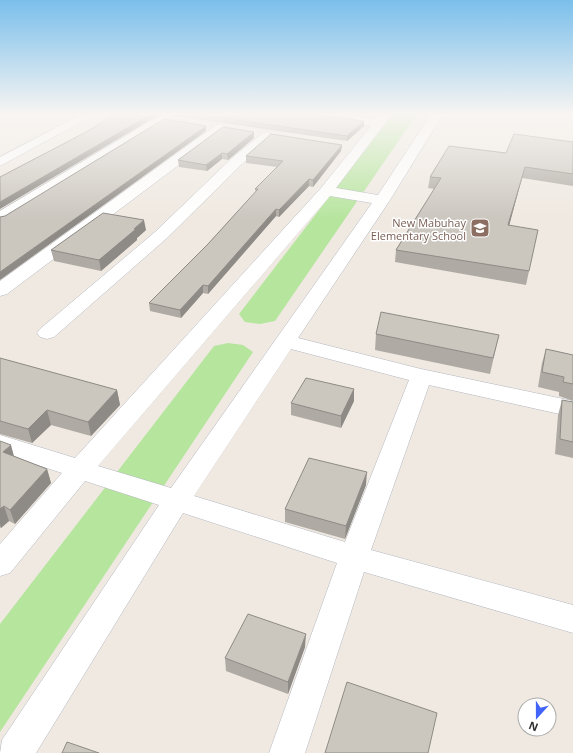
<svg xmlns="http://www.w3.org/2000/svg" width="573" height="753" font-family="'Open Sans',sans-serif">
  <rect width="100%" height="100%" fill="#efe9e1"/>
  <path fill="#b6e59e" d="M 393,114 L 417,114 L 275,321 L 260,324 L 245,322 L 239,314 Z
    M 228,343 L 243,345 L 253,352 L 0,732 L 0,624 L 214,346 Z"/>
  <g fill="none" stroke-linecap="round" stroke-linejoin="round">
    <g stroke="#b4b7c1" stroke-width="1">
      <path id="minor" d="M 82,114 L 96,114 L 0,166 L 0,157 Z
        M 162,114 L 176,114 L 6,221 L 0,223 L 0,211 Z
        M 306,114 L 336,114 L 376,119 L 380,114 L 392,114 L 336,188 L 378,195 L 431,114 L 443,114 L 390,200 L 298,338 L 421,369 L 573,401 L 573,417 L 429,385 L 371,550 L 573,605 L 573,633 L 364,572 L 305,753 L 269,753 L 337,563 L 183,513 L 36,753 L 0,753 L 2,740 L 159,505 L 85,481 L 10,573 L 0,576 L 0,544 L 62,473 L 0,453 L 0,435 L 75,458 L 321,188 L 371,126 L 312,117 ZM 330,196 L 372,203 L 171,488 L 98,466 ZM 291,349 L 409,380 L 345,542 L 194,496 Z
        M 220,124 L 224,125 L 226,128 L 224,131 L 7,294 L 0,296 L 0,281 L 216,125 Z
        M 267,132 L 273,136 L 271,139 L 242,164 L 167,238 L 54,337 L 47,339 L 40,337 L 37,333 L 40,329 L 155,232 L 232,158 L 263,133 Z"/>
    </g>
    <use href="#minor" fill="#fff" fill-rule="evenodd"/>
  </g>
  <path fill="#afaba4" d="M 176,114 L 314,114 L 364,126 L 347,141 L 176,116 Z
    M 346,114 L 375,114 L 371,117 Z
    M 254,132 L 254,138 L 228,160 L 222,159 L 207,171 L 179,167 L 178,160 Z
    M 573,142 L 573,186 L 522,178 L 509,225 L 529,271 L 526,285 L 395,262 L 396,250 L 434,189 L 428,188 L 430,177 L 506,153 Z
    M 342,145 L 341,151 L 313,187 L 309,186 L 279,217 L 276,216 L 208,294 L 203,293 L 181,318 L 150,311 L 149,303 L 208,244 L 256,192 L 255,189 L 277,167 L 246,163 L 246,156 Z
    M 146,230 L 137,238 L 137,240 L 101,271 L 54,261 L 51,250 Z
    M 376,334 L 499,335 L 490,374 L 375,350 Z
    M 546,349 L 573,355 L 573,401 L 559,396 L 559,392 L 538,387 L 542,363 Z
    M 0,358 L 117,390 L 120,405 L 91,436 L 51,425 L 32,443 L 0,434 Z
    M 354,389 L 354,401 L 341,428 L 291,415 L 291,403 Z
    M 562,400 L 573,402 L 573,458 L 555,454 L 558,415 Z
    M 0,441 L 14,456 L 47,469 L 51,483 L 15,524 L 9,521 L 1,528 L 0,527 Z
    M 366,485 L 345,539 L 285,522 L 285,509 Z
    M 305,647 L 288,694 L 226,671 L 225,658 Z"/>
  <path fill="#8e8b86" d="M 151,114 L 160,114 L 0,209 L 0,202 Z
    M 371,114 L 375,114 L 371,117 Z
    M 364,121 L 364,126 L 347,141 L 347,136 Z
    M 206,126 L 206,131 L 0,280 L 0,272 Z
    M 254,132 L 254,138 L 228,160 L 227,154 Z
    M 342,145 L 341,151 L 313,187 L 313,180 Z
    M 222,153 L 222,159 L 207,171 L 206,165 Z
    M 525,167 L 522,178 L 506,237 L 508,225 Z
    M 309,179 L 309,186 L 279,217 L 279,210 Z
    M 276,209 L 276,216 L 208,294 L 208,286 Z
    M 144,220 L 146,230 L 137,238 L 137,240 L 101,271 L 99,260 Z
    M 203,285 L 203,293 L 181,318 L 180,310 Z
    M 354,389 L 354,401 L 341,428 L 341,416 Z
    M 117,390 L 120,405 L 91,436 L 88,422 Z
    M 47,410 L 51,425 L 32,443 L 28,429 Z
    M 11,445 L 15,460 L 3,452 Z
    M 47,469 L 51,483 L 15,524 L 10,510 Z
    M 367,472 L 366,485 L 345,539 L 346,526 Z
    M 4,506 L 9,521 L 1,528 L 0,524 L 0,509 Z
    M 306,634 L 305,647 L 288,694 L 288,682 Z"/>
  <path fill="#cbc7bf" stroke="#8e8b86" d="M 115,114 L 151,114 L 0,202 L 0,177 L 88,131 Z
    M 195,114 L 314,114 L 364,121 L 347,136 Z
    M 164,119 L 206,126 L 0,272 L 0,217 L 5,216 Z
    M 223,127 L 254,132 L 227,154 L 222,153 L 206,165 L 178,160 Z
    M 271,134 L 342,145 L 313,180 L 309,179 L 279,210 L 276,209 L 208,286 L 203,285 L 180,310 L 149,303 L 208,244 L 258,189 L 255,189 L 283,161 L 246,156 Z
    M 514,134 L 573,142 L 573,174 L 525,167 L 508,225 L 538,230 L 529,271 L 396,250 L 441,178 L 430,177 L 449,146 L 506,153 Z
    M 103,213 L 144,220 L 134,229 L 136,229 L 99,260 L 51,250 Z
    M 381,312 L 499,335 L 493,358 L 376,334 Z
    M 546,349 L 573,355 L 573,384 L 563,382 L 564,377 L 542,372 Z
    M 0,358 L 117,390 L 88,422 L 47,410 L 28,429 L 0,421 Z
    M 306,378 L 354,389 L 341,416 L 291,403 Z
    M 562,400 L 573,402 L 573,442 L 560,439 Z
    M 0,441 L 11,445 L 3,452 L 47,469 L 10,510 L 4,506 L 0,509 Z
    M 309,458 L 367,472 L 346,526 L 285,509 Z
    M 248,614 L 306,634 L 288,682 L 225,658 Z
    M 347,682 L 437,713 L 428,753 L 325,753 Z
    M 67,742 L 99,753 L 62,753 Z"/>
  <linearGradient id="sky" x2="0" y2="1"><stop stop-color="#7abfeb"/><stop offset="0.52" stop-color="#f8f5f2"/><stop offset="1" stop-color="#f8f5f2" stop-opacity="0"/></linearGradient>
  <rect width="573" height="219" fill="url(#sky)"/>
  <defs>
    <g id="school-square" transform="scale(1)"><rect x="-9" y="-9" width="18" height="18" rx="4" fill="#8d6e63" stroke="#fff"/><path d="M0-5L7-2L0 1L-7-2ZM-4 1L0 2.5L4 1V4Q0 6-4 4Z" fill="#fff"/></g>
  </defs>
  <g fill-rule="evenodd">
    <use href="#school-square" x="480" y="228"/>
  </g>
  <g text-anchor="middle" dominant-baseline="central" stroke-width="3" stroke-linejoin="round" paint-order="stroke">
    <g font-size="11" fill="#785e54" stroke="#fff" text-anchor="end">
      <text x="466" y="222">New Mabuhay<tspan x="466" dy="13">Elementary School</tspan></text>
    </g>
  </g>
  <g transform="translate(537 717) rotate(201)"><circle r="19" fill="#ffffff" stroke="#ababab"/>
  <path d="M0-3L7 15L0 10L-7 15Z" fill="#4264fb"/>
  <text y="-6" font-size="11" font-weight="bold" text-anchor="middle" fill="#2e2e2e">N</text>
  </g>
</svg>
